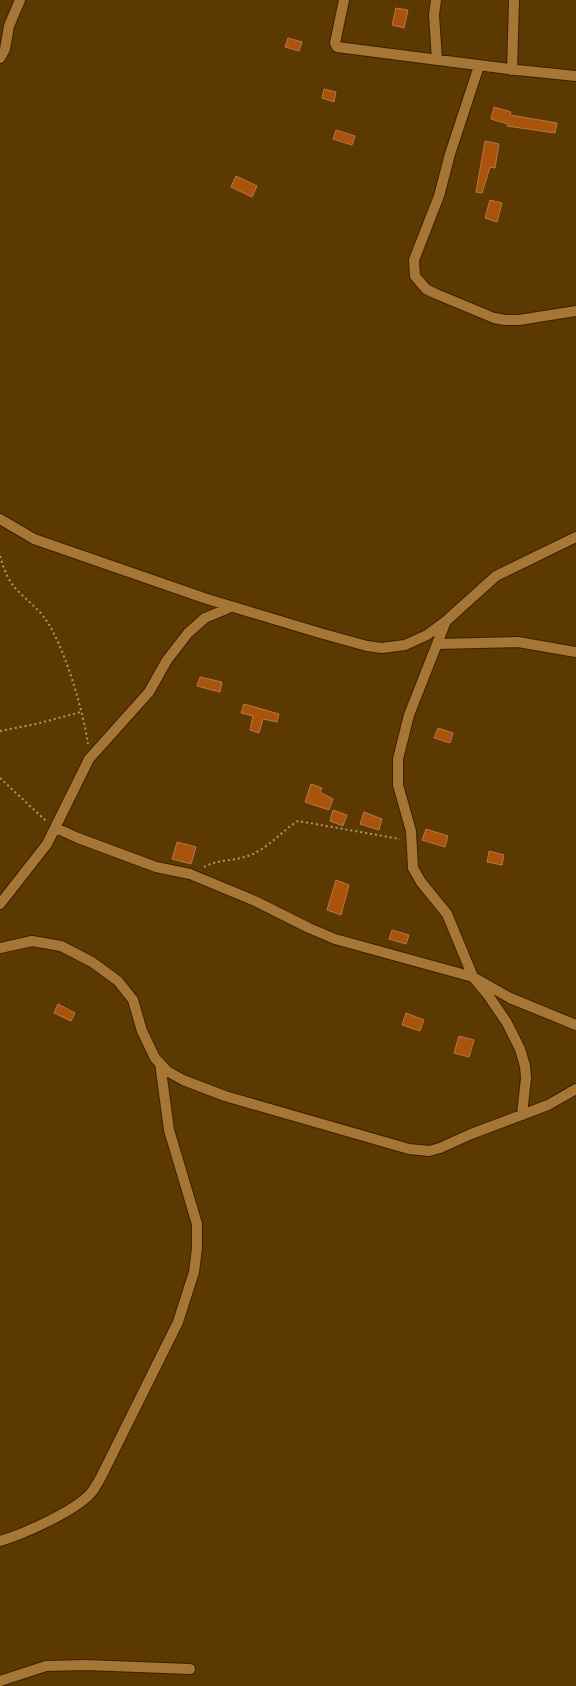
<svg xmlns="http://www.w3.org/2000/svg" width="576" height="1686" font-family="Rubik,sans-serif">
  <rect width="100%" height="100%" fill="#5b3900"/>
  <path fill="#a9530b" stroke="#b8764d" d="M 396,8 L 408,10 L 404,28 L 392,25 Z
    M 288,38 L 302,42 L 299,51 L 285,47 Z
    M 324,89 L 336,92 L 334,102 L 322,98 Z
    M 494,107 L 511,112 L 510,115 L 557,123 L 555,133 L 507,126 L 508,124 L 491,119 Z
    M 336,130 L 355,136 L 352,145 L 333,139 Z
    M 485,141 L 499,144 L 495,168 L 490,167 L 482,193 L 476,192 Z
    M 236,176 L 257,186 L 252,197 L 231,187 Z
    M 490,200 L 502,203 L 497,222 L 485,218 Z
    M 200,677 L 222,682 L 220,692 L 197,686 Z
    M 244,704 L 279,714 L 277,722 L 263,719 L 259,733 L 250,730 L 253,716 L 241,713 Z
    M 438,728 L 453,733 L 450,743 L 434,738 Z
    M 311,784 L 322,788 L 320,792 L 333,799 L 329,810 L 305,802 Z
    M 333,810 L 347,815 L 343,826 L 330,821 Z
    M 364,812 L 382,819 L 379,830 L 360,824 Z
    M 426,829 L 448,836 L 445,847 L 422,840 Z
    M 177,842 L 196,847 L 191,864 L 172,859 Z
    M 489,851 L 504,855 L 502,865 L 487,862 Z
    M 336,880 L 349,885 L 341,915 L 327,910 Z
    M 392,930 L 409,935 L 406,944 L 389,939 Z
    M 58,1004 L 75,1013 L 71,1021 L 54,1013 Z
    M 406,1013 L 424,1020 L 420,1031 L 402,1025 Z
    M 459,1036 L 474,1040 L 469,1057 L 454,1053 Z"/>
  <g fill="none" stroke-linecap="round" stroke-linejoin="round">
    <g stroke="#3a2200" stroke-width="12">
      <path id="minor" d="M 344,0 L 335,43 L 337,47 L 517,70 L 576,76
        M 436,0 L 434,15 L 437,60
        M 0,58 L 5,49 L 9,26 L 20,0
        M 479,66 L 450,154 L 439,196 L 414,260 L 415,276 L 426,289 L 434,293 L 494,318 L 505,320 L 519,320 L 576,311
        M 512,70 L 514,0
        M 0,519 L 34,539 L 207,599 L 320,633 L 367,646 L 382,648 L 405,645 L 427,635 L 446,621 L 496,576 L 576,537
        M 446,621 L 409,715 L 398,759 L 398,785 L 411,831 L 413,868 L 421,882 L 447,914 L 473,977 L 488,995 L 507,1023 L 520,1049 L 525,1066 L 526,1078 L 522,1114
        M 437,644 L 518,642 L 576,652
        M 56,828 L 78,838 L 156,867 L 190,874 L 255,901 L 309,928 L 335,939 L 473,977 L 510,998 L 576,1025
        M 0,904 L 47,844 L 89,759 L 149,692 L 167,660 L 188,633 L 205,618 L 231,607
        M 0,948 L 32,941 L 61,946 L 92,962 L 118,981 L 133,1000 L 142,1031 L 155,1058 L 167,1071 L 183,1080 L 225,1096 L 409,1149 L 429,1151 L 440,1148 L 471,1134 L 548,1105 L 576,1089
        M 0,1541 C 24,1534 75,1511 91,1493 C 95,1488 98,1482 101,1477 L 178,1322 L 194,1272 L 197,1248 L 197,1224 L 169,1130 L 160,1063
        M 0,1681 L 46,1666 L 85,1665 L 190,1669"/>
    </g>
    <path stroke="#ae9570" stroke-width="2" stroke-dasharray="2 3" stroke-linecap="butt" d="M 0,556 C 4,570 9,583 20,593 C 28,601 37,608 44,617 C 64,644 83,710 88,744
      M 0,731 L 36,724 L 81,712
      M 0,778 L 46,821
      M 204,867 C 220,858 238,862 255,853 C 271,845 283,830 298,821 L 400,839"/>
    <use href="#minor" stroke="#a57635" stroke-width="10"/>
  </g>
</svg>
